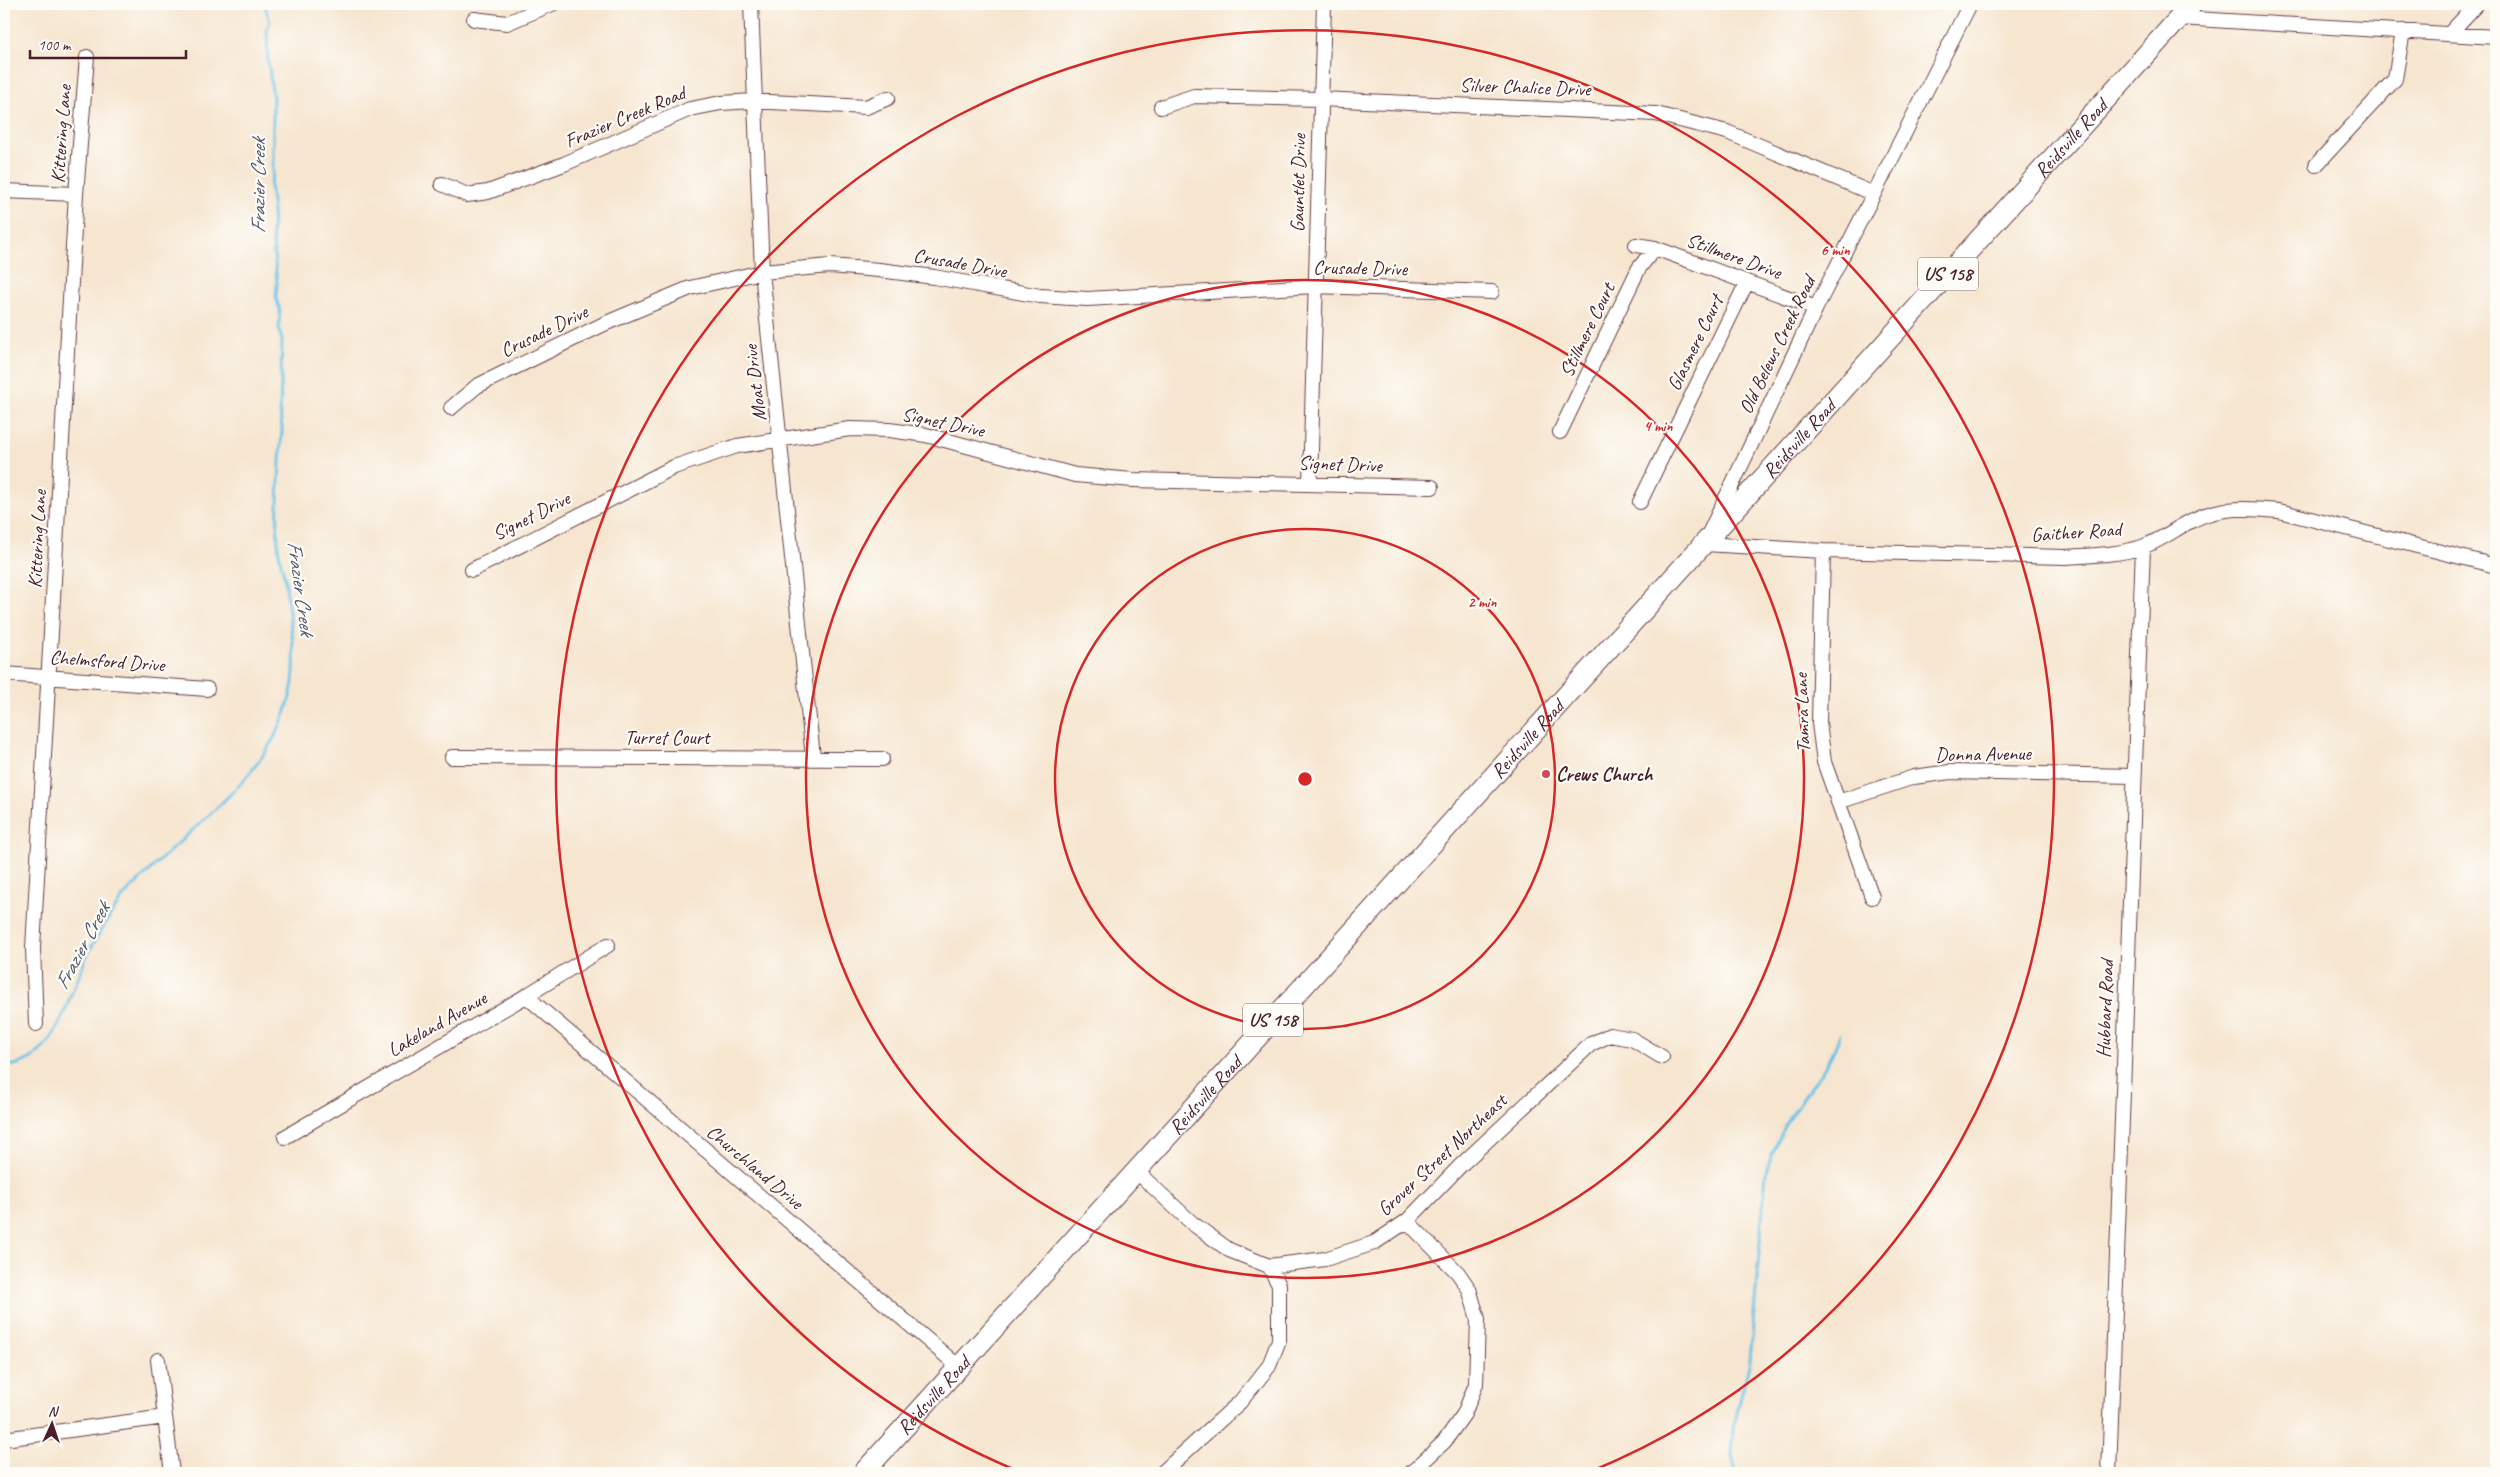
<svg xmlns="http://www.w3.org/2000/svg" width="2500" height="1477" font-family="Caveat,sans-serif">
  <rect width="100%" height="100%" fill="#fdfcf7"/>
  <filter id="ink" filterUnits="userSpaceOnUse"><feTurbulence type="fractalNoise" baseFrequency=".02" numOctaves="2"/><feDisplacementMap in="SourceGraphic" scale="10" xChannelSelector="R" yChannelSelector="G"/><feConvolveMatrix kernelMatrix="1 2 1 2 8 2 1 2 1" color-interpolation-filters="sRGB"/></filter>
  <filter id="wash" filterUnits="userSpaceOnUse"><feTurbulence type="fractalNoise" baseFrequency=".0096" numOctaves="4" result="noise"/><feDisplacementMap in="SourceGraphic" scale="20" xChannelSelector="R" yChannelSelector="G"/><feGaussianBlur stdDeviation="1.12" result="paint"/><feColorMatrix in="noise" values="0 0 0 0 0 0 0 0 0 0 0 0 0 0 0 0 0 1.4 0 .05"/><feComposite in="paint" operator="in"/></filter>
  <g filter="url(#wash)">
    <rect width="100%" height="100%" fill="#f6e5cf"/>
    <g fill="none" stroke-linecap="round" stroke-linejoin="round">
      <path stroke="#6ac2e7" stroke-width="3" d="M 4,1066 C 43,1066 60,1026 71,995 C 74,986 79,979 81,970 C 86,953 109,917 120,901 C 128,890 140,881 149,871 C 200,819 268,776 289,701 C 301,660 289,627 286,586 C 284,572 279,559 278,545 C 276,506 280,467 282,428 L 280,413 L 282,340 L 279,329 L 280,310 L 276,298 L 277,283 L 272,233 L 273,210 L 270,185 L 273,174 L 273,98 L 268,61 L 267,30 L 270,21 L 264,4
        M 1736,1473 L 1732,1456 L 1733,1429 L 1750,1361 L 1766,1172 C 1773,1149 1782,1129 1795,1110 C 1812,1084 1831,1064 1840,1034"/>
    </g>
  </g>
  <g filter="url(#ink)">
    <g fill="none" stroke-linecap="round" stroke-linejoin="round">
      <g stroke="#643d44" stroke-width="16">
        <path id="minor" d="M 751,4 L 762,272 L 813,757
          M 1970,4 L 1816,308 L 1704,544 L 1823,551 L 2066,557 C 2091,555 2118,555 2142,547 C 2160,541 2176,528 2193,520 C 2220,506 2249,508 2279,511 L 2496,566
          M 2179,18 L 2496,37
          M 474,19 L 507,23 L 552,4
          M 2449,34 L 2477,4
          M 1161,107 L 1194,96 L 1320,99 L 1656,114 L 1727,132 L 1874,194
          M 2316,165 L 2395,79 L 2403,31
          M 442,184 L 467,195 L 488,192 L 564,164 L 690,109 L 721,103 L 753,101 L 866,107 L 888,98
          M 4,191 L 76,194
          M 1636,245 L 1655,248 L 1816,308
          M 451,408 L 477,386 L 604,324 L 690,288 L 762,272 L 830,266 L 879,270 L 934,277 L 1040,296 L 1087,299 L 1315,286 L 1492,292
          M 1560,432 L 1639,268 L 1655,248
          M 1310,483 L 1324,4
          M 1640,502 L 1747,282
          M 1823,551 L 1819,723 L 1824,762 L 1872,897
          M 472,570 L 674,467 L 737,446 L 850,429 L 889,430 L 926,435 L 1075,475 L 1133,480 L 1432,487
          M 4,674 L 207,689
          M 452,757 L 882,759
          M 1838,802 L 1914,777 L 1950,772 L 2133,776
          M 526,996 L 959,1367
          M 36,1024 L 33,948 L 76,194 L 87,57
          M 285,1137 L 526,996 L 608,945
          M 1136,1171 L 1192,1223 L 1229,1250 L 1269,1266 L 1325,1259 L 1374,1243 L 1407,1221 L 1461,1165 L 1591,1044 L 1610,1035 L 1632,1039 L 1662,1057
          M 1407,1221 L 1458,1273 L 1469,1289 L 1478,1319 L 1476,1384 L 1464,1414 L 1444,1442 L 1411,1473
          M 158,1360 L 172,1473
          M 4,1439 L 165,1417
          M 1162,1473 L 1240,1402 L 1269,1366 L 1279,1340 L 1279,1285 L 1269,1266
          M 2109,1473 L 2143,547"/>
      </g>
      <g stroke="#643d44" stroke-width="22">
        <g id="highway">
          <path id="s1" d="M 863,1473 L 2192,4"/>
        </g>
      </g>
      <use href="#minor" stroke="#fff" stroke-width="14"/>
      <use href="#highway" stroke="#fff" stroke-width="20"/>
    </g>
  </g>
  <g fill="none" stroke="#d62828" stroke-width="2.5">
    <circle cx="1305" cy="779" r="250"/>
    <circle cx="1305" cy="779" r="499"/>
    <path d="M1018 1471A749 749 0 1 1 1592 1471"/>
  </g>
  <circle fill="#d1495b" stroke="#fdfcf7" stroke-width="2" cx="1546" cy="774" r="5"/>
  <g text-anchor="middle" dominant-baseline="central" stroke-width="4.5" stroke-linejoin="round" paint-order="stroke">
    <g fill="#fdfcf7" stroke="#806168" stroke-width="1">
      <rect x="1918" y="257.5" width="60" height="33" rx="4"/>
      <rect x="1243" y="1003.5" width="60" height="33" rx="4"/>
    </g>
    <g font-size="19" font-weight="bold" fill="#4a1f2b">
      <text x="1948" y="274">US 158</text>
      <text x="1273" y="1020">US 158</text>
    </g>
    <g font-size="20" fill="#4a1f2b" stroke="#fdfcf7">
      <text transform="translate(1525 87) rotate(2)">Silver Chalice Drive</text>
      <text transform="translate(625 117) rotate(-23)">Frazier Creek Road</text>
      <text transform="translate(61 134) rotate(-86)">Kittering Lane</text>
      <text stroke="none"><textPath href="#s1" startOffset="1800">Reidsville Road</textPath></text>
      <text transform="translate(1298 183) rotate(-89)">Gauntlet Drive</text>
      <text transform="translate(1734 256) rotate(20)">Stillmere Drive</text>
      <text transform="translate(960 263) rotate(10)">Crusade Drive</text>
      <text transform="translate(1360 268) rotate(1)">Crusade Drive</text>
      <text transform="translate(1587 330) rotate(-64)">Stillmere Court</text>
      <text transform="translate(544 331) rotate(-26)">Crusade Drive</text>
      <text transform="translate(1695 343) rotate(-64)">Glasmere Court</text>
      <text transform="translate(1777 345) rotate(-64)">Old Belews Creek Road</text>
      <text transform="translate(755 383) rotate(-97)">Moat Drive</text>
      <text transform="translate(943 422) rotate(12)">Signet Drive</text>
      <text stroke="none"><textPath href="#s1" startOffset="1395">Reidsville Road</textPath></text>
      <text transform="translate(1340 464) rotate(2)">Signet Drive</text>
      <text transform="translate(531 516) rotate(-27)">Signet Drive</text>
      <text transform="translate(2076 532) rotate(-4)">Gaither Road</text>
      <text transform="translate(37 539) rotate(-87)">Kittering Lane</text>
      <text transform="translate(107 661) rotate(4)">Chelmsford Drive</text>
      <text transform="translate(1802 713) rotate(-92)">Tamra Lane</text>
      <text x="667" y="737">Turret Court</text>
      <text stroke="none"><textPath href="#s1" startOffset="990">Reidsville Road</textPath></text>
      <text transform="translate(1983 754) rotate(-1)">Donna Avenue</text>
      <text transform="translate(2105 1009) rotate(-88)">Hubbard Road</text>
      <text transform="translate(437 1024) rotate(-30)">Lakeland Avenue</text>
      <text stroke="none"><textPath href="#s1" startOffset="510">Reidsville Road</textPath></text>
      <text transform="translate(1442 1155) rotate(-43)">Grover Street Northeast</text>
      <text transform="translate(755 1167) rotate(40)">Churchland Drive</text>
      <text stroke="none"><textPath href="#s1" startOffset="105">Reidsville Road</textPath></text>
    </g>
    <g font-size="20" font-weight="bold" fill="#4a1f2b" stroke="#fdfcf7" text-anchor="start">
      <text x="1556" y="774">Crews Church</text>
    </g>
    <g font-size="21" font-style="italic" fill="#55586d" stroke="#fdfcf7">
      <text transform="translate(258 186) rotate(-90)">Frazier Creek</text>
      <text transform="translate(301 588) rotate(82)">Frazier Creek</text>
      <text transform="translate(82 946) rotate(-62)">Frazier Creek</text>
    </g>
  </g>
  <circle cx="1305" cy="779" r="8" fill="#d62828" stroke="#fdfcf7" stroke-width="2.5"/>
  <g font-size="15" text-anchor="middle" font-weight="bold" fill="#d62828" stroke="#fdfcf7" stroke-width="4.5" stroke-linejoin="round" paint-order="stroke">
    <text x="1835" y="255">6 min</text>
    <text x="1658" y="431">4 min</text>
    <text x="1482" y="607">2 min</text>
  </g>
  <rect width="2500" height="1477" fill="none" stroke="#fdfcf7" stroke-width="20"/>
  <g transform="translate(52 1424) rotate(3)" stroke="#fdfcf7" stroke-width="4" paint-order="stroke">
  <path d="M0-4L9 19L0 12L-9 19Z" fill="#4a1f2b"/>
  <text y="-8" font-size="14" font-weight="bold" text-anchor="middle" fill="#4a1f2b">N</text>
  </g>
  <path d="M30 50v8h156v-8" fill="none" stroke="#4a1f2b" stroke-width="2.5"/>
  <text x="38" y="50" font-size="15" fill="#4a1f2b" stroke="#fdfcf7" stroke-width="4" paint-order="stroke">100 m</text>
</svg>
